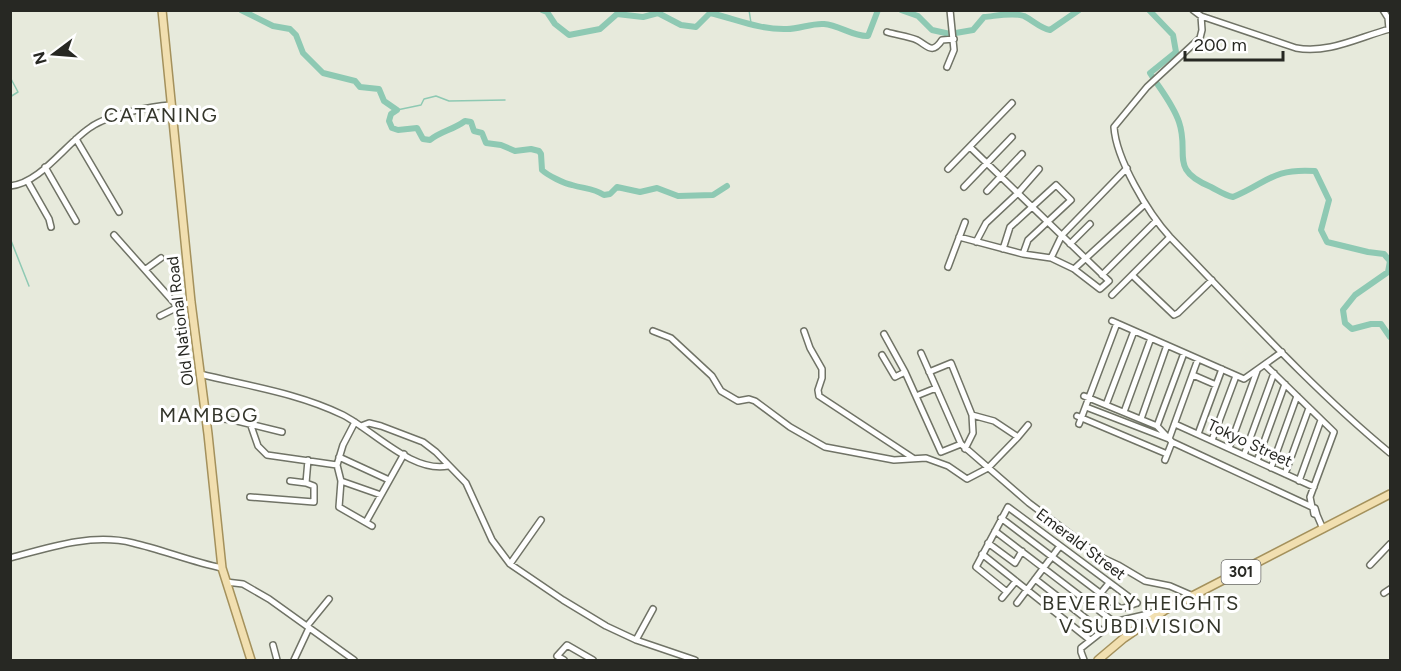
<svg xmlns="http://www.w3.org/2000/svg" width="1401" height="671" font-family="Figtree,sans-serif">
  <rect width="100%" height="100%" fill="#e7eadc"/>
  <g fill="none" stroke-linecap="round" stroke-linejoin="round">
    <path stroke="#8ec9b3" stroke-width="1.5" d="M 749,10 L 751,23
      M 10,77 L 18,92 L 10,97
      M 397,110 L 421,105 L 424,99 L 436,96 L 449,101 L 505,100
      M 10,238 L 29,286"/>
    <path stroke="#8ec9b3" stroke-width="6" d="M 241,10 L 273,26 L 290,29 L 296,35 L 303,53 L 323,73 L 355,81 L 360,87 L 379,89 L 384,101 L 397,110 L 391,114 L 389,121 L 392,128 L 398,130 L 417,128 L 423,139 L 430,140 C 441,131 453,130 465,121 L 471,122 L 474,131 L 482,133 L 486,143 L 501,145 L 515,151 L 531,149 L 539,151 L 541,154 L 542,170 C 547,175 565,184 572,185 C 585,189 593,188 604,195 L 610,194 L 617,187 L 640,192 L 657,188 L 678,196 L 713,195 L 727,186
      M 542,10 L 547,12 L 555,24 L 569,35 L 600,29 L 617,14 L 643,17 L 658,13 L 681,25 L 696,27 L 710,13 C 736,19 760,30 787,29 C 799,29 812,23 824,24 C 839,25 854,37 868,36 L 878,10
      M 901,10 L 918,16 L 932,30 L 950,34 L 973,30 L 984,17 C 996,16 1013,12 1024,16 C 1034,21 1040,28 1050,30 L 1079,10
      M 1149,10 L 1173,35 L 1176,52 L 1150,73 C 1160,89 1173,104 1179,122 C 1190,154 1168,169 1211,187 C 1219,191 1224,195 1233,197 C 1267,183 1272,168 1315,171 L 1329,200 L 1321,230 L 1327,242 L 1368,252 L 1384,254 L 1390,261 L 1388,272 L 1355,295 L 1343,310 L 1345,323 L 1352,329 L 1371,324 L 1381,324 L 1390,337"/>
    <g stroke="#707366" stroke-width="8">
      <path id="minor" d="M 1193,10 L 1201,16 L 1296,48 C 1329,54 1359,37 1390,29
        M 1383,10 L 1388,18 L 1389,29
        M 1201,16 L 1202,30 L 1200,38 L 1147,87 L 1114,127 C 1116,159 1148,213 1170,237 C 1241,310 1311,388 1390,453
        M 887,32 C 896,35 908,36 917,40 C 928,46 932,55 942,40 L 954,39
        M 947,67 L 954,50 L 950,10
        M 76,139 L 119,212
        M 45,167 L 76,221
        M 948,169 L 1012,103
        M 28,182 L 49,219 L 51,227
        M 10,186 C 41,183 66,143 91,127 C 108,115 151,106 171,105
        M 964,187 L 1012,137
        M 987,191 L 1022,154
        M 114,235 L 178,307 L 191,302
        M 959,237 L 1023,254 L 1051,258 L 1074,269 L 1100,289 L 1109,281 L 970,147
        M 976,242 L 986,223 L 1018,193 L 1039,169
        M 1070,244 L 1090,224
        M 1003,249 L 1010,227 L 1056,185 L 1071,200 L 1028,240 L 1023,254
        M 1051,258 L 1062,235 L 1127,168
        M 948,267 L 965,222
        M 146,269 L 161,258
        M 1074,269 L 1145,204
        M 1102,275 L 1156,221
        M 1132,275 L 1174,315 L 1178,313 L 1212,280
        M 1112,295 L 1170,237
        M 160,316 L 178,307
        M 1112,321 L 1244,379 L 1282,352
        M 653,331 L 671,338 L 712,376 L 721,391 L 738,401 L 749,399 L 755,401 L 790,427 L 825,447 L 894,460 L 926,458 L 948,466 L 967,479 L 988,468 L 1018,437 L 994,421 L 972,415
        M 804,331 L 810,348 L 822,369 L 822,378 L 818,390 L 819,396 L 913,458
        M 884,334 L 905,372 L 941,452 L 961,444 L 1029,503 L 1101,557 L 1118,565 L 1145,581 L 1170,586 L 1193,596
        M 921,353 L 961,444
        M 882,355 L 895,377 L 905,372
        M 1265,365 L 1334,432 L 1310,497 L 1312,507
        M 929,372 L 951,363 L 972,415 L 973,433 L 965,449
        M 200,374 C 248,386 298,393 343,415 C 374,431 412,473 448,466
        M 1193,375 L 1216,385
        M 916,396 L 936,388
        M 1084,396 L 1157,426 L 1172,442 L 1312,507 L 1315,508 L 1317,515
        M 1106,405 L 1134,331
        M 1086,407 L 1169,439 L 1198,359
        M 1124,412 L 1151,338
        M 1077,416 L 1167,454
        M 206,417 L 233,420 L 282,432
        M 1141,419 L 1167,345
        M 250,423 L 258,446 L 267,455 L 337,465 L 343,445 L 355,422
        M 1079,424 L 1117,323
        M 1175,424 L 1314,487
        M 361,426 L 369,423 L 381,426 L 423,442 L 436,452 L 466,483 L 492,540 L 510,564 L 563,600 L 606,626 L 636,640 L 695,660
        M 1157,426 L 1184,353
        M 1198,434 L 1222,369
        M 1018,437 L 1028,425
        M 1212,440 L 1236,376
        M 1229,448 L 1257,371
        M 1244,455 L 1274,373
        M 339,457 L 389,480
        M 1165,460 L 1172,442
        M 1257,461 L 1285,384
        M 337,465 L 341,481 L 339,507 L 372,526
        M 1271,468 L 1297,396
        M 1285,474 L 1309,408
        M 290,481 L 306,483
        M 341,481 L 381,495
        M 1299,481 L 1321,420
        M 250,497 L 314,502 L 314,486 L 306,483 L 308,460
        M 1313,508 L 1314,514 L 1317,515 L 1323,529
        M 1001,518 L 1121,609 L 1137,603
        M 366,522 L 404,454
        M 995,531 L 1114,622
        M 988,543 L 1015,563 L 1022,551
        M 982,554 L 1090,640
        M 10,558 C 50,547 92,533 133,543 C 163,550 192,562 222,568
        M 510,564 L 541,520
        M 1370,565 L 1390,544
        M 1035,579 L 1102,631
        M 226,582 L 243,584 L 269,599 L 354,660
        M 1007,592 L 976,567 L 1008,507 L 1137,603
        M 1384,593 L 1390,589
        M 1002,598 L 1016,581
        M 1017,603 L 1060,546
        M 1092,604 L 1109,583
        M 307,626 L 329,599
        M 636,640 L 653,609
        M 273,645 L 277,660
        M 294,660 L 309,628
        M 564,660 L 557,656 L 567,645 L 593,660
        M 1084,660 L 1081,652 L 1081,648 L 1114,622 L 1161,611"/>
    </g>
    <g stroke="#a4915c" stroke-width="10">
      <path id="major" d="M 162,10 L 191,302 L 208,434 L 222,568 L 251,660
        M 1098,660 L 1124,638 L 1165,610 L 1390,494"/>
    </g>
    <use href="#minor" stroke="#fff" stroke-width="5"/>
    <use href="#major" stroke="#f1dfb0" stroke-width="7"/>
  </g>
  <g text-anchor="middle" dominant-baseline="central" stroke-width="6" stroke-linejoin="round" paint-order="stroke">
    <rect fill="#fff" stroke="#686865" stroke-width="1.5" x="1221.5" y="560" width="39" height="24" rx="4.5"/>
    <g font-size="15" font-weight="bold" fill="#272823">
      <text x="1241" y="572">301</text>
    </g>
    <g font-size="16" fill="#272823" stroke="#fff">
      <text transform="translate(180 321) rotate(-97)">Old National Road</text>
      <text transform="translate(1250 443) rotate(25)">Tokyo Street</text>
      <text transform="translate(1081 544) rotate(37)">Emerald Street</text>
    </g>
    <g font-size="20" letter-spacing="1.5" fill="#34362b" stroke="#fff">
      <text x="161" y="115">CATANING</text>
      <text x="209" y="415">MAMBOG</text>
      <text x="1141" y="603">BEVERLY HEIGHTS<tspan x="1141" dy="23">V SUBDIVISION</tspan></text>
    </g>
  </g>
  <rect width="1401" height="671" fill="none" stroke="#272823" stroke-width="24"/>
  <g transform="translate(54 54) rotate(254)" stroke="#ffffff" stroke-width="4.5" paint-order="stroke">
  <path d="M0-4.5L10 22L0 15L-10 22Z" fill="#272823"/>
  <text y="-9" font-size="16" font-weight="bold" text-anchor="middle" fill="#272823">N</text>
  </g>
  <path d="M1185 51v9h98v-9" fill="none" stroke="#272823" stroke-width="3"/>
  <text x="1194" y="51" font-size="18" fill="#272823" stroke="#ffffff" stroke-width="4.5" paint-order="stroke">200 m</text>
</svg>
